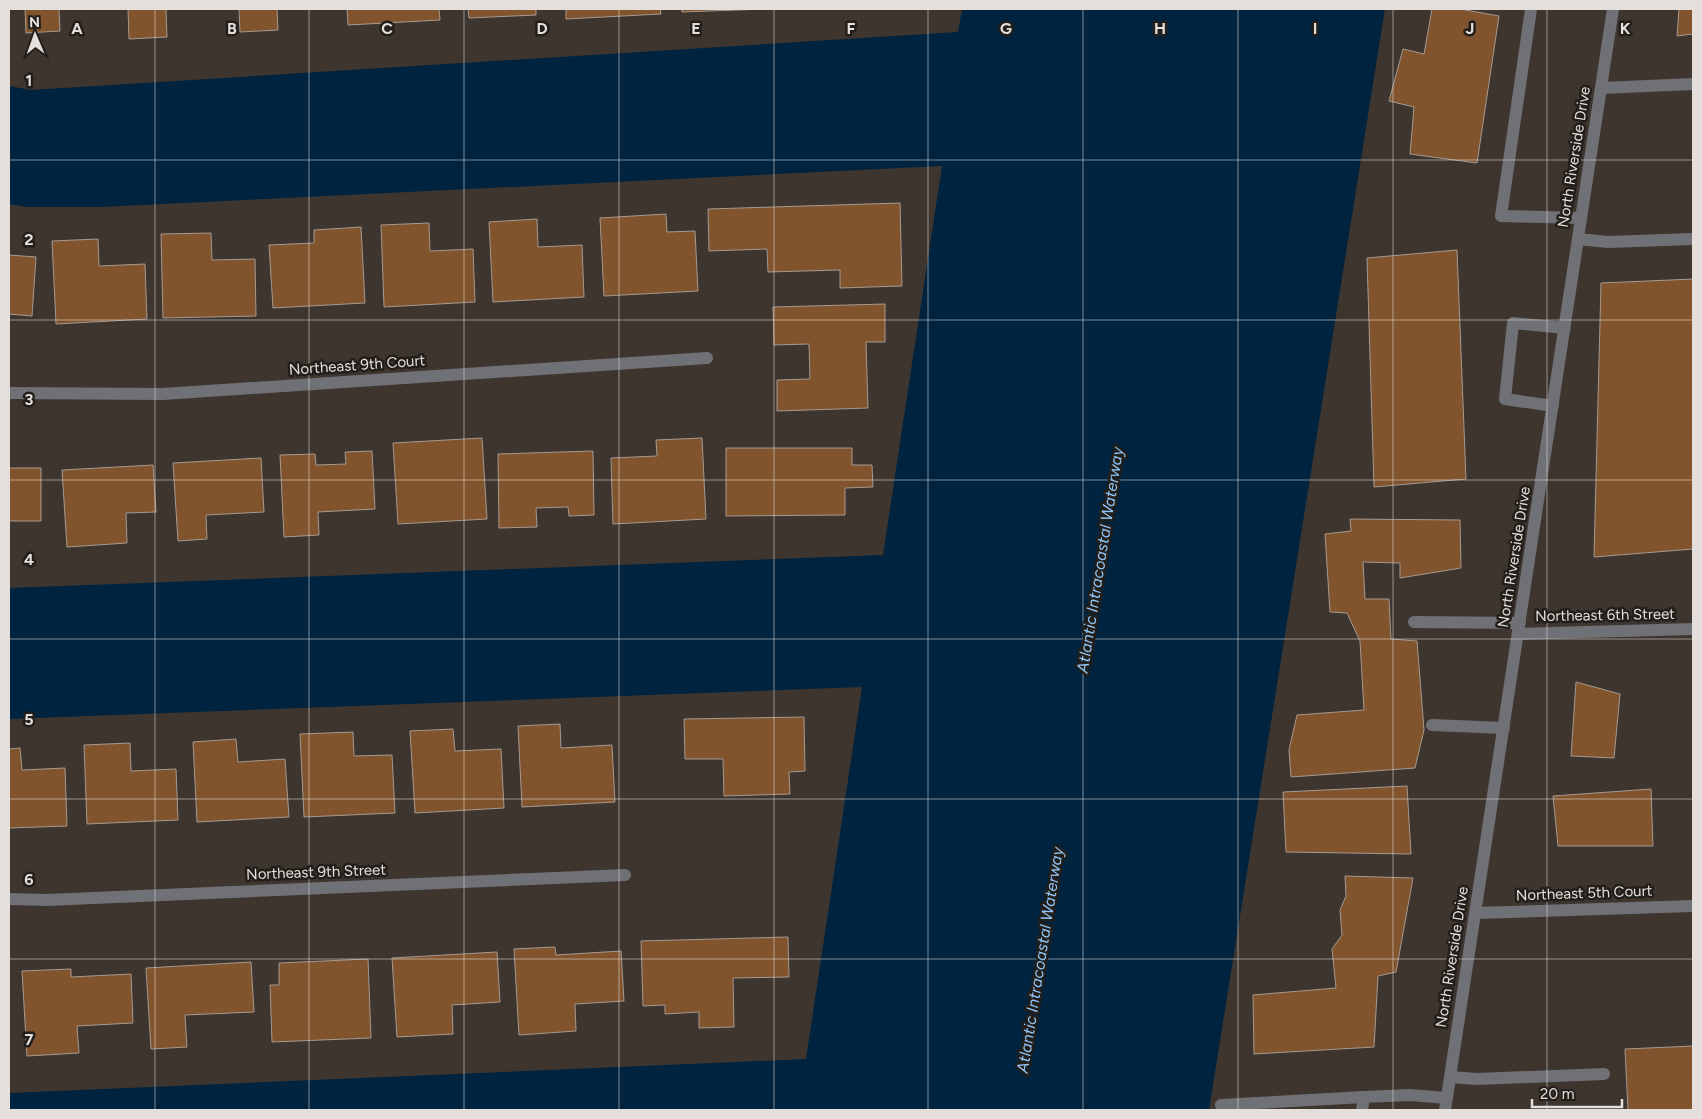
<svg xmlns="http://www.w3.org/2000/svg" width="1702" height="1119" font-family="Figtree,sans-serif">
  <rect width="100%" height="100%" fill="#3e352e"/>
  <path fill="#002440" d="M 962,9 L 1385,9 L 1209,1110 L 9,1110 L 9,1093 L 806,1059 L 862,687 L 9,719 L 9,588 L 883,555 L 942,166 L 102,207 L 27,207 L 9,204 L 9,86 L 31,90 L 958,32 Z"/>
  <path fill="#82542d" stroke="#a59a92" d="M 25,9 L 59,9 L 60,31 L 26,33 Z
    M 128,9 L 166,9 L 167,37 L 129,39 Z
    M 239,9 L 277,9 L 278,30 L 240,32 Z
    M 347,9 L 439,9 L 440,20 L 348,25 Z
    M 468,9 L 536,9 L 536,15 L 469,18 Z
    M 566,9 L 660,9 L 661,14 L 566,19 Z
    M 682,9 L 765,9 L 682,12 Z
    M 1432,9 L 1460,9 L 1499,16 L 1477,163 L 1410,154 L 1414,107 L 1389,101 L 1403,49 L 1424,54 Z
    M 1679,9 L 1693,9 L 1693,34 L 1677,36 Z
    M 900,203 L 902,286 L 840,288 L 840,270 L 768,272 L 767,249 L 709,251 L 708,209 Z
    M 666,214 L 667,232 L 695,231 L 698,291 L 604,296 L 600,218 Z
    M 537,219 L 538,247 L 582,245 L 584,297 L 493,302 L 489,222 Z
    M 429,223 L 430,251 L 473,249 L 475,302 L 384,307 L 381,225 Z
    M 361,227 L 365,303 L 273,308 L 269,245 L 314,243 L 314,230 Z
    M 211,233 L 212,260 L 255,259 L 256,316 L 163,318 L 161,234 Z
    M 98,239 L 99,266 L 145,264 L 147,319 L 56,324 L 52,241 Z
    M 1457,250 L 1466,479 L 1374,487 L 1367,258 Z
    M 9,255 L 36,257 L 32,316 L 9,314 Z
    M 1693,279 L 1693,549 L 1594,557 L 1601,283 Z
    M 885,304 L 885,342 L 866,342 L 868,408 L 777,411 L 777,380 L 810,379 L 809,344 L 774,345 L 773,307 Z
    M 482,438 L 487,519 L 398,524 L 393,443 Z
    M 702,438 L 706,519 L 613,524 L 611,458 L 657,456 L 656,440 Z
    M 726,448 L 852,448 L 852,465 L 872,465 L 873,487 L 845,488 L 845,515 L 726,516 Z
    M 372,451 L 375,509 L 318,512 L 319,535 L 284,537 L 280,455 L 315,454 L 316,465 L 346,464 L 345,452 Z
    M 593,451 L 594,515 L 569,516 L 568,507 L 536,508 L 537,527 L 499,528 L 498,454 Z
    M 261,458 L 264,512 L 206,515 L 207,539 L 178,541 L 173,463 Z
    M 153,465 L 156,512 L 126,513 L 127,543 L 67,547 L 62,470 Z
    M 9,468 L 41,468 L 41,521 L 9,521 Z
    M 1350,519 L 1460,520 L 1461,568 L 1400,578 L 1400,563 L 1363,562 L 1365,599 L 1389,599 L 1391,639 L 1417,641 L 1424,730 L 1415,768 L 1291,777 L 1289,750 L 1297,715 L 1364,710 L 1360,641 L 1347,613 L 1330,612 L 1325,534 L 1351,531 Z
    M 1576,682 L 1620,694 L 1614,758 L 1571,756 Z
    M 804,717 L 805,771 L 789,772 L 790,794 L 724,796 L 723,759 L 685,759 L 684,719 Z
    M 560,724 L 561,748 L 612,745 L 615,802 L 522,807 L 518,726 Z
    M 453,729 L 455,751 L 501,749 L 504,808 L 415,813 L 410,731 Z
    M 353,732 L 354,756 L 392,755 L 395,813 L 304,817 L 300,734 Z
    M 236,739 L 238,762 L 285,759 L 289,817 L 197,822 L 193,742 Z
    M 130,743 L 131,771 L 176,769 L 178,820 L 87,824 L 84,745 Z
    M 20,748 L 22,770 L 65,768 L 67,826 L 9,828 L 9,749 Z
    M 1407,786 L 1411,854 L 1286,852 L 1283,792 Z
    M 1651,789 L 1653,846 L 1558,846 L 1553,796 Z
    M 1345,876 L 1413,878 L 1396,972 L 1378,976 L 1374,1047 L 1254,1054 L 1253,995 L 1336,988 L 1332,949 L 1342,935 L 1340,910 L 1346,896 Z
    M 788,937 L 789,977 L 733,978 L 734,1027 L 699,1028 L 699,1012 L 665,1014 L 665,1005 L 643,1006 L 641,941 Z
    M 555,947 L 556,955 L 621,951 L 624,1001 L 575,1004 L 576,1031 L 519,1035 L 514,949 Z
    M 497,952 L 500,1002 L 452,1005 L 453,1034 L 397,1037 L 392,958 Z
    M 368,959 L 371,1038 L 272,1042 L 270,985 L 279,985 L 279,963 Z
    M 251,962 L 254,1012 L 185,1015 L 187,1047 L 151,1049 L 146,968 Z
    M 71,969 L 71,977 L 131,974 L 133,1023 L 77,1026 L 79,1053 L 27,1056 L 22,971 Z
    M 1693,1046 L 1693,1110 L 1628,1110 L 1625,1049 Z"/>
  <g fill="none" stroke-linecap="round" stroke-linejoin="round">
    <path stroke="#707176" stroke-width="12" d="M 1531,9 L 1501,216 L 1581,218
      M 1601,88 L 1693,84
      M 1578,239 L 1608,242 L 1693,239
      M 9,393 L 163,394 L 707,358
      M 1553,406 L 1505,399 L 1513,323 L 1565,328
      M 1414,622 L 1520,623
      M 1518,634 L 1693,629
      M 1432,725 L 1504,728
      M 9,899 L 47,900 L 625,875
      M 1476,913 L 1693,906
      M 1450,1077 L 1477,1079 L 1604,1074
      M 1221,1105 L 1364,1097
      M 1362,1110 L 1364,1097 L 1410,1095 L 1447,1098
      M 1445,1110 L 1613,9"/>
  </g>
  <path fill="none" stroke="#e4dfda" stroke-width="1" stroke-opacity="0.55" d="M 155,9 L 155,1110M 309,9 L 309,1110M 464,9 L 464,1110M 619,9 L 619,1110M 774,9 L 774,1110M 928,9 L 928,1110M 1083,9 L 1083,1110M 1238,9 L 1238,1110M 1393,9 L 1393,1110M 1547,9 L 1547,1110M 9,160 L 1693,160M 9,320 L 1693,320M 9,480 L 1693,480M 9,639 L 1693,639M 9,799 L 1693,799M 9,959 L 1693,959"/>
  <g text-anchor="middle" dominant-baseline="central" stroke-width="5" stroke-linejoin="round" paint-order="stroke">
    <g font-size="15" fill="#e4dfda" stroke="#221e1a">
      <text transform="translate(1574 157) rotate(-81)">North Riverside Drive</text>
      <text transform="translate(357 365) rotate(-4)">Northeast 9th Court</text>
      <text transform="translate(1514 557) rotate(-81)">North Riverside Drive</text>
      <text transform="translate(1605 615) rotate(-1)">Northeast 6th Street</text>
      <text transform="translate(316 872) rotate(-2)">Northeast 9th Street</text>
      <text transform="translate(1584 893) rotate(-2)">Northeast 5th Court</text>
      <text transform="translate(1452 957) rotate(-81)">North Riverside Drive</text>
    </g>
    <g font-size="16" font-style="italic" fill="#91c6f8" stroke="#221e1a">
      <text transform="translate(1100 560) rotate(-81)">Atlantic Intracoastal Waterway</text>
      <text transform="translate(1040 960) rotate(-81)">Atlantic Intracoastal Waterway</text>
    </g>
  </g>
  <g font-size="16" text-anchor="middle" font-weight="bold" fill="#e4dfda" stroke="#221e1a" stroke-width="5" stroke-linejoin="round" paint-order="stroke">
    <text x="77" y="34">A</text>
    <text x="232" y="34">B</text>
    <text x="387" y="34">C</text>
    <text x="542" y="34">D</text>
    <text x="696" y="34">E</text>
    <text x="851" y="34">F</text>
    <text x="1006" y="34">G</text>
    <text x="1160" y="34">H</text>
    <text x="1315" y="34">I</text>
    <text x="1470" y="34">J</text>
    <text x="1625" y="34">K</text>
    <text x="29" y="86">1</text>
    <text x="29" y="245">2</text>
    <text x="29" y="405">3</text>
    <text x="29" y="565">4</text>
    <text x="29" y="725">5</text>
    <text x="29" y="885">6</text>
    <text x="29" y="1045">7</text>
  </g>
  <rect width="1702" height="1119" fill="none" stroke="#e4dfda" stroke-width="20"/>
  <g transform="translate(35 35) rotate(358)" stroke="#221e1a" stroke-width="4" paint-order="stroke">
  <path d="M0-4L9 19L0 12L-9 19Z" fill="#e4dfda"/>
  <text y="-8" font-size="14" font-weight="bold" text-anchor="middle" fill="#e4dfda">N</text>
  </g>
  <path d="M1532 1099v8h90v-8" fill="none" stroke="#e4dfda" stroke-width="2.5"/>
  <text x="1540" y="1099" font-size="15" fill="#e4dfda" stroke="#221e1a" stroke-width="4" paint-order="stroke">20 m</text>
</svg>
